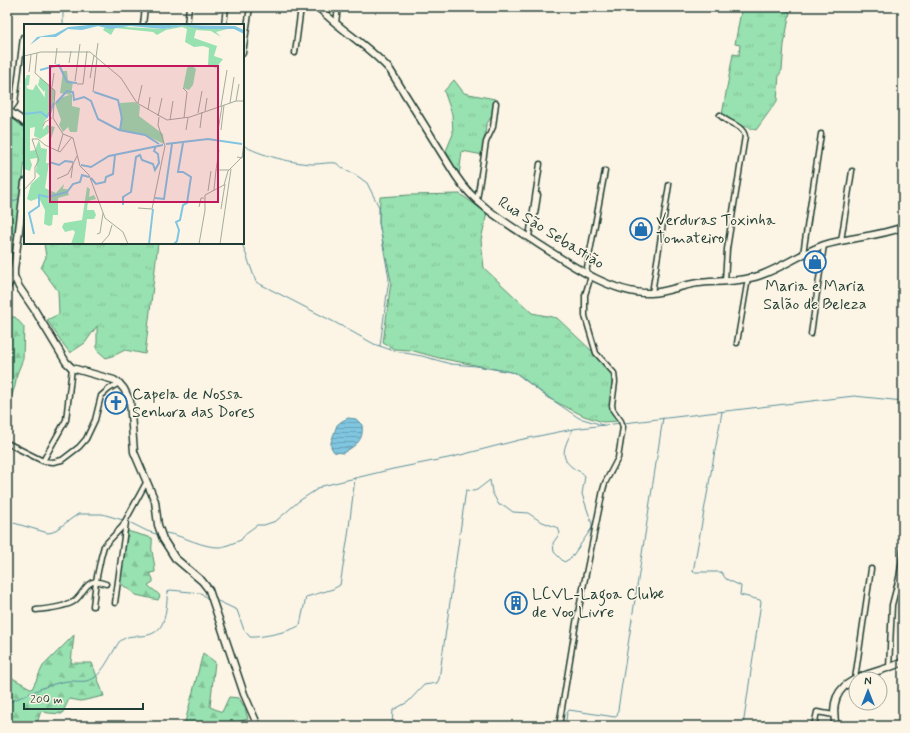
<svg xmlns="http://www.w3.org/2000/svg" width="910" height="733" font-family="Mynerve,sans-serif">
  <defs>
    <pattern id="grass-tufts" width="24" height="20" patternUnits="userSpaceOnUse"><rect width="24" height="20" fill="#98e1b0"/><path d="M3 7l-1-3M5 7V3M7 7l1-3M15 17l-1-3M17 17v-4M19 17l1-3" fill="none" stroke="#83c298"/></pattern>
    <pattern id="forest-firs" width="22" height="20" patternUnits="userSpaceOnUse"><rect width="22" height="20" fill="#98e1b0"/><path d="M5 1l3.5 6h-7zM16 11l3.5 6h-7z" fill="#83c298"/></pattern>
    <pattern id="water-rules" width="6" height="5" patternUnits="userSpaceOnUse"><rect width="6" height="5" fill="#80c6e1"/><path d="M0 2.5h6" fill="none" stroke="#68a2b7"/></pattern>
  </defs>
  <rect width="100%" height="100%" fill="#fcf5e5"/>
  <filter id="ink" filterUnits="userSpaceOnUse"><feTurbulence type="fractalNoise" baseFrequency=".025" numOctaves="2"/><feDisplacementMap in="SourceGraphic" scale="8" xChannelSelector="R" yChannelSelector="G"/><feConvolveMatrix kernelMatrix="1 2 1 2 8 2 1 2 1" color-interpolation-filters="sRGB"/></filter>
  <g filter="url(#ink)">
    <path fill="url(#grass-tufts)" stroke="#5c8f72" d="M 743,7 L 781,7 L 790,12 L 784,45 L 782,70 L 779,75 L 777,101 L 756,130 L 734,123 L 722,115 L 733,54 L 739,55 L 740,45 L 735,44 L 741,11 Z
      M 454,80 L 464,93 L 495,99 L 492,116 L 486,125 L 483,155 L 462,151 L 459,176 L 446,151 L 453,134 L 452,114 L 444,91 Z
      M 7,114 C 13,118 20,121 24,127 C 31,139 15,235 13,254 L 7,254 Z
      M 460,194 L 487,213 L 481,240 L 484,268 L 532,313 L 557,318 L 611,369 L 614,373 L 612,401 L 619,421 L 603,422 L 584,416 L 548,398 L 516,373 L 439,358 L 410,350 L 394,349 L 383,343 L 391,281 L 379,223 L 380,197 L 409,195 Z
      M 44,243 L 158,243 L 145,354 L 125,350 L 115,355 L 106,358 L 97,350 L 97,326 L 85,343 L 70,353 L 61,341 L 47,320 L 59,314 L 58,291 L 41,268 L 46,257 Z"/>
    <path fill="url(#forest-firs)" stroke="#5c8f72" d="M 7,317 L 15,317 L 24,327 L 23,359 L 17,374 L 15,386 L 10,401 L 7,407 Z
      M 127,531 L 152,538 C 153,543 151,547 152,551 C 153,558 155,564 155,572 L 150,573 L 153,579 L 153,582 L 148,585 C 152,590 157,591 160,596 L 158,600 L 136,595 L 120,583 Z
      M 74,635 L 71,663 L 92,663 L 104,696 L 81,701 L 69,699 L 62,714 L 48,713 L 41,711 L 36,726 L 7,726 L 7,675 L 32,689 L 43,666 Z
      M 203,653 L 215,662 L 210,707 L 222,712 L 229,697 L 239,698 L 245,708 L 248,719 L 225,726 L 184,726 Z"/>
    <path fill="url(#water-rules)" stroke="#598f9c" d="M 348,418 L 356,419 L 362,425 C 364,441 356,445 343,453 L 334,452 L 331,447 L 331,442 L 337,425 L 342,421 Z"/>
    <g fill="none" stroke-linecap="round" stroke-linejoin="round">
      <path stroke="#598f9c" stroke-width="1" d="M 63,7 L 63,25
        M 7,8 L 10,7
        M 243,145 C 258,155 296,164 314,164 C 322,164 329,162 336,163 L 347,171 L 356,175 L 367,183 L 379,207 L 379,223 L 389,279 L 380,346
        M 7,207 L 13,201 L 21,198
        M 242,243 L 256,282 L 336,323 L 374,344 L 394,351 L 422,356 L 451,364 L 476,366 L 516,373 L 545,395 L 579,418 L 603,425
        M 722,412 L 693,572 L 721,572 L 726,579 L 741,586 L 740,595 L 760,600 L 761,602 L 743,726
        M 624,423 L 854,396 L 903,401
        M 7,521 L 48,533 L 53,532 L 78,514 L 102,514 L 123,520
        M 131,523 L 147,531 L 156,534
        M 166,533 C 185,536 202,548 221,547 C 227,546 235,542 241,540 L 246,533 L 257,525 L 264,525 L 276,521 L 299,501 L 322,486 L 393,469 L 453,457 L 519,440 L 573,429 L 621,423
        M 218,601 L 237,610 L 244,630 L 250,637 C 260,638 293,631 300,625 L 306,597 L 333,589 L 340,585 L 348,536 L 355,478
        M 7,703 C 25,696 43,686 62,682 C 72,679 83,684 92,679 C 102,675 113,651 119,642 C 126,636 131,636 139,636 C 167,636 165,614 168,592 L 170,590 L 201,593 L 209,600
        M 392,726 L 393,710 L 408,702 L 424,685 L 437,683 L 439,679 L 466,490 L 473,491 L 477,490 L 490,480 L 492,492 L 499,505 L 505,506 L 513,512 L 528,513 L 540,521 L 558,528 L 560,533 L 553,543 L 554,552 L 564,562 L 566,561 L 571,558 L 592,528 L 592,524 L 582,494 L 585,476 C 582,471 576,471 572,467 C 557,456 567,442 573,429
        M 565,726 L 567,713 L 569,710 L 615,717 L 617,716 L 663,418"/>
      <g stroke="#1f3d34" stroke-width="7">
        <path id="street" d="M 336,23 L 338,7
          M 143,25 L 145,7
          M 187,25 L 189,7
          M 224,25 L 226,7
          M 243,53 L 250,7
          M 295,53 L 301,7
          M 9,111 L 15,103 L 23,37
          M 720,115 C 727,124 742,124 745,136 L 727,249 L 725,281
          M 477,200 L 486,142 L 493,127 L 496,103
          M 534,221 L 538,195
          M 529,237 L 540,164
          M 841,241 L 852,171
          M 803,254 L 821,134
          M 586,273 L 605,171
          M 7,289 L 14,276
          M 652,293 L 669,185
          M 811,334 L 824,245
          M 737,343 L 748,278
          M 7,443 L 43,461 L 53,462 L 62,460 L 79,447 L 86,439 L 95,420 L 101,396 L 109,389 L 119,383
          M 43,461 L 66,420 L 72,368
          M 902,559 L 903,548
          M 115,603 L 126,522
          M 93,606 L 96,581 L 106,584
          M 36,610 C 47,609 64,607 73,602 C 83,596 84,583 96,581 L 101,557 L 104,546 L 122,527 L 147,481
          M 889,668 L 892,605 L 899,578 L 902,559 L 903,559
          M 855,679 L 871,569
          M 559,726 L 576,623 L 603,490 L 605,483 L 618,458 L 623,427 L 621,421 L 613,410 L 612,405 L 615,382 L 614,373 L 596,353 L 585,316 L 585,295 L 591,276
          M 814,726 L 817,712 L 834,715"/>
      </g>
      <g stroke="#1f3d34" stroke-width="9">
        <path id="secondary" d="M 318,7 C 340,30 369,46 390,70 L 456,176 C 474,204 506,223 534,241 C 565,261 612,295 651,293 C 667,292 682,285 698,283 C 719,281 741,282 761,275 C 783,267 802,253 824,245 C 850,237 877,237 903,227
          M 7,110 L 19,118 L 25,123
          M 25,182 L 14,270 L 14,276 L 19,287 L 34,309 L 66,362 L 72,368 L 114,380 L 119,383 L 124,389 L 130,401 L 134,452 L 155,501 L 158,525 L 163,539 L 175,558 L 202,581 L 209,590 L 244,694 L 258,726
          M 836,726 C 824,675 871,677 903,662"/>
      </g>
      <use href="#street" stroke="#fcf5e5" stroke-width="4"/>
      <use href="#secondary" stroke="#fcf5e5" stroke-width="6"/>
    </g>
  </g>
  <defs>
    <g id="shop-ring" transform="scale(1.15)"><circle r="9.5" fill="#fcf5e5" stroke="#1f6fb2" stroke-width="1.5"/><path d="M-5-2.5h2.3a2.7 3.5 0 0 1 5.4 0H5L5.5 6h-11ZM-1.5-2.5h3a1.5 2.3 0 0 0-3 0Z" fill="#1f6fb2"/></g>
    <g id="church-ring" transform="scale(1.15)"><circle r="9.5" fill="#fcf5e5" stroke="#1f6fb2" stroke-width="1.5"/><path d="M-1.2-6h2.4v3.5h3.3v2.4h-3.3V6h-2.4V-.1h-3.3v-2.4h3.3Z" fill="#1f6fb2"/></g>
    <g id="building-ring" transform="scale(1.15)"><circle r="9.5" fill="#fcf5e5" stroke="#1f6fb2" stroke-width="1.5"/><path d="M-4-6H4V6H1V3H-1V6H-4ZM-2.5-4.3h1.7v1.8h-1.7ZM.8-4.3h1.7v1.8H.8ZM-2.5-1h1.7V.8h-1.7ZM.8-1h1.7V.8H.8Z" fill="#1f6fb2"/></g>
  </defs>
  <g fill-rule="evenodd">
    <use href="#shop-ring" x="641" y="229"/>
    <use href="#shop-ring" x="815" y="262"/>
    <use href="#church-ring" x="116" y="403"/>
    <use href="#building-ring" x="516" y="603"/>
  </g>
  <g text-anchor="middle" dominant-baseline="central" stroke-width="3" stroke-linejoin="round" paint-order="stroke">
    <g font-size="16" fill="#1f3d34" stroke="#fcf5e5" text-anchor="start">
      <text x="656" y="220">Verduras Toxinha<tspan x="656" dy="18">Tomateiro</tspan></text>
      <text x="815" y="286" text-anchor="middle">Maria e Maria<tspan x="815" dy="18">Salão de Beleza</tspan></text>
      <text x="132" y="394">Capela de Nossa<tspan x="132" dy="18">Senhora das Dores</tspan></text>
      <text x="532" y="594">LCVL-Lagoa Clube<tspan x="532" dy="18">de Voo Livre</tspan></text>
    </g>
    <g font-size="16" fill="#1f3d34" stroke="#fcf5e5">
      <text transform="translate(551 233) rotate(32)">Rua São Sebastião</text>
    </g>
  </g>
  <g transform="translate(24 24)">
    <rect width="220" height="220" fill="#fcf5e5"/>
    <path d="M 167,41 L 172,45 L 169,61 L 165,66 L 159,64 L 163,44 ZM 16,53 L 31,66 L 28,89 L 20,85 L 21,66 L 20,68 L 14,61 ZM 48,70 L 48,82 L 56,84 L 53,108 L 46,108 L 44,103 L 39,108 L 35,101 L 37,96 L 31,79 L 36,74 ZM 111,78 L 116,82 L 115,92 L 139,110 L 140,120 L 121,111 L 97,106 L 96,79 Z" fill="#98e1b0"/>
    <path d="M 164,1 L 207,4 L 192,8 L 197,13 L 187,7 L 172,6 L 170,14 L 193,22 L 190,32 L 199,35 L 192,44 L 184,41 L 185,24 L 179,22 L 170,23 L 161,18 L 163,5 L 158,3 L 142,6 L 133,11 L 129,8 L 91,4 L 87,11 L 79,6 L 82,2 L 139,5 ZM 39,47 L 43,47 L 44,56 L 49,58 L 47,71 L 36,69 ZM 3,51 L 6,51 L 5,61 L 2,62 L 4,65 L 9,66 L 12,60 L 21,74 L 21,83 L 26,90 L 20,98 L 19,106 L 23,101 L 31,103 L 26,118 L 25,109 L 16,115 L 10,112 L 11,103 L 6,104 L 6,127 L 11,126 L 15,116 L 17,124 L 23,125 L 22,139 L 25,139 L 21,164 L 32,169 L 40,160 L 39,165 L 43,165 L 45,171 L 34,174 L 34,191 L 29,191 L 28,201 L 25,202 L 20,200 L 21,186 L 15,174 L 7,177 L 3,175 L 7,160 L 16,152 L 12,148 L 13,134 L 6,135 L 8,141 L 6,147 L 0,145 L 0,58 ZM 63,163 L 66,165 L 65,173 L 70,171 L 72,175 L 64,177 L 63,186 L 70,186 L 72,191 L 70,195 L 63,195 L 60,220 L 47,220 L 51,208 L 49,206 L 41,208 L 38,203 L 40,199 L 58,196 Z" fill="#98e1b0"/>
    <path d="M 75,0 L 211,2 L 220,6 L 220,10 L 210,5 L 177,5 L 160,2 L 139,5 L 106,2 L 86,5 L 74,2 L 58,6 L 44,5 L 32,13 L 17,13 L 6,21 L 13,13 L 31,10 L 44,3 Z" fill="#80c6e1"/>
    <path fill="none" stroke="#80c6e1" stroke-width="2" d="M 16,46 L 35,41 L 43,58 L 53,59M 70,68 L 94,76 L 98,94 L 96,106M 32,79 L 43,67 L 49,68 L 50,76 L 60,73 L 67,77 L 74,95 L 95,106 L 121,111 L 135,120M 0,90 L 17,88 L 23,93 L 30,79M 142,120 L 184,115 L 218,120M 25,138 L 35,141 L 41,137 L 49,138M 57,141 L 67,143 L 85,132 L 139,121M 67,154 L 72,160 L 81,158 L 82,153 L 89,150 L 91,131M 131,174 L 140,175 L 148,120M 99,181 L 99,173 L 107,168 L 112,133 L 116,131 L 118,136 L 129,140 L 131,146 L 135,139 L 134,130 L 130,127 L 132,122M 10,210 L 5,189 L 15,182 L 15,171 L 24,173 L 43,168 L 49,160 L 56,158 L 58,151 L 65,153M 125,220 L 129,185M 150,220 L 153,217 L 155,206 L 152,198 L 156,196 L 159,181 L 163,179 L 167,153 L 159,148 L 154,148 L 159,119"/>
    <path fill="none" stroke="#a4ab9e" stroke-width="1" d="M 13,29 L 11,49 L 31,67 L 29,94 L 39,110 L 49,114 L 56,142 L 65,151 L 81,194 L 99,208 L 104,220M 0,32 L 17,28 L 66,28 L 97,54 L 113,79 L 143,96 L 166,93 L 212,77 L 220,77M 72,33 L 74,19M 45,39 L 47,27M 31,40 L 33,24M 5,48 L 7,31M 66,54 L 70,31M 51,57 L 56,20M 53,60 L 59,60 L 63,27M 28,63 L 30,49M 159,64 L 163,68 L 160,94M 69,68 L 73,34M 212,77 L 215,60M 114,79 L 118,61M 206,79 L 210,53M 197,82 L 203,46M 124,86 L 126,73M 181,87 L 183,74M 174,89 L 178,67M 134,92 L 138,74M 146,96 L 149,77M 19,102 L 21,98 L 28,94M 176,104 L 178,88M 162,106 L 164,94M 197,106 L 200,81M 194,107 L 198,82M 34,127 L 39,110M 213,133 L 218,134 L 220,119M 192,146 L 195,126M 47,154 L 49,139M 33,155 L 44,150 L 53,132M 0,166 L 11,154 L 11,143 L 15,136 L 8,115 L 14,115 L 21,121 L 36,128 L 48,113M 190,166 L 192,146 L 205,146M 184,167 L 187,147M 175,183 L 177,174 L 180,174M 114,184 L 128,185 L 141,122 L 134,101 L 135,93M 197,185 L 201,160M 73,210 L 76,209 L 79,189M 77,220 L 85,211 L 88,201M 175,220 L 181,186 L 181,171 L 200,161 L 204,147 L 220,131M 196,220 L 207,145"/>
    <path fill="#c2185b" fill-opacity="0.15" stroke="#c2185b" stroke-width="2" d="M 26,42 L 194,42 L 194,178 L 26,178 Z"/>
    <rect width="220" height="220" fill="none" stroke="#1f3d34" stroke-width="2"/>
  </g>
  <rect width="910" height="733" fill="none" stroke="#fcf5e5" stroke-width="24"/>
  <rect x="12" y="12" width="886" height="709" fill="none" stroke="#1f3d34" stroke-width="1.5" filter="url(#ink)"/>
  <g transform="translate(868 691)"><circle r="19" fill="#fcf5e5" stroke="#a4ab9e"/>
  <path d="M0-3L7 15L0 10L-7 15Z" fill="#1f6fb2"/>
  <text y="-6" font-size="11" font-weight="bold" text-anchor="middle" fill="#1f3d34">N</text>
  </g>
  <path d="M24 703v6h119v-6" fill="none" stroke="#1f3d34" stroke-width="2"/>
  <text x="30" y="703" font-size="12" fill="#1f3d34" stroke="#fcf5e5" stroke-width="3" paint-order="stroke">200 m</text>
</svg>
